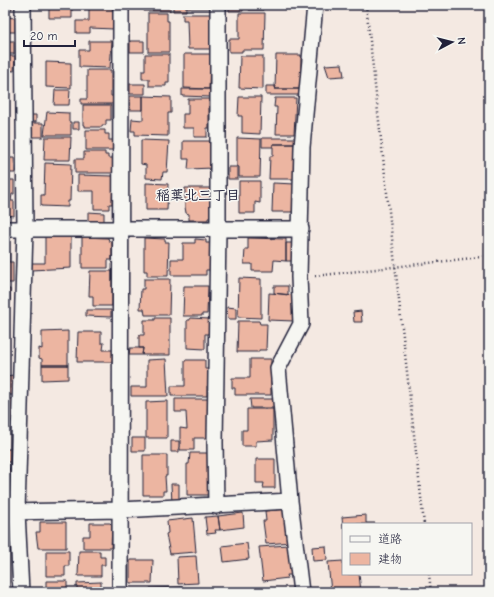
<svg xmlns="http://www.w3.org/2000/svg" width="494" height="597" font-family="'Comic Neue','Klee One',sans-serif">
  <rect width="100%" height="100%" fill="#f4e9e2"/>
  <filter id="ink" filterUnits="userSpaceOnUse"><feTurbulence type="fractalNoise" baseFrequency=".025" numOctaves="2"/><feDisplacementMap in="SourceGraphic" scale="8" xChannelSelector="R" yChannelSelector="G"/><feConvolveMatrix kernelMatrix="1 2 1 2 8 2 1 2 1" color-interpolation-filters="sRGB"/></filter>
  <g filter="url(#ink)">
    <path fill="#ecb5a1" stroke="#22223b" d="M 5,5 L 12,5 L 12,9 L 5,9 Z
      M 46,5 L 72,5 L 72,18 L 49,18 L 49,7 L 46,7 Z
      M 89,5 L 112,5 L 114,29 L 90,28 L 90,33 L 76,33 L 76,21 L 89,21 Z
      M 144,5 L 170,5 L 170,11 L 144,11 Z
      M 173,5 L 186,5 L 186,11 L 173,11 Z
      M 187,5 L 213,5 L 212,8 L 187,8 Z
      M 229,5 L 243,5 L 243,11 L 229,11 Z
      M 249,5 L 263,5 L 263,10 L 249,10 Z
      M 148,13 L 167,13 L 167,21 L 169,21 L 169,52 L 148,52 Z
      M 239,13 L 265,13 L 264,50 L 242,50 L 242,52 L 229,52 L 229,39 L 239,39 Z
      M 183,14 L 210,14 L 211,49 L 188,49 L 187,20 L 183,20 Z
      M 5,17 L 15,18 L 15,32 L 5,32 Z
      M 5,41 L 14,41 L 14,54 L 5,54 Z
      M 89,41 L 112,41 L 110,68 L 79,67 L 79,50 L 89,50 Z
      M 130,41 L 144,41 L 144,52 L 130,52 Z
      M 145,54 L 169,54 L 169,83 L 166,83 L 166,86 L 149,86 L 149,79 L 142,79 L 142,71 L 145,71 Z
      M 184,54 L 210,54 L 209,89 L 184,88 Z
      M 276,55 L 301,55 L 301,89 L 275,89 Z
      M 5,56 L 15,56 L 14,71 L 5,70 Z
      M 240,56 L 263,56 L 263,89 L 239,88 Z
      M 46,62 L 71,63 L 71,88 L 46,87 Z
      M 342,64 L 344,76 L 329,77 L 325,65 Z
      M 87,70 L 111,70 L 111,96 L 113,96 L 113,104 L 81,104 L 81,99 L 87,99 Z
      M 130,84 L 145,84 L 145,94 L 130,94 Z
      M 266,86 L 276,86 L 275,89 L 301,89 L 302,95 L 266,95 Z
      M 182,89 L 210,89 L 210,97 L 182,96 Z
      M 55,90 L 70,90 L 69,105 L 54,105 Z
      M 130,96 L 143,96 L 143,110 L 130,110 Z
      M 143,96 L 171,97 L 171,113 L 168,113 L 168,136 L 135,135 L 135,131 L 131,131 L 132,119 L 143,120 Z
      M 239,97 L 261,97 L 260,134 L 242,133 L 242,116 L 238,116 Z
      M 275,98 L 296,98 L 294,134 L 276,134 L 277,107 L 274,107 Z
      M 188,99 L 209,99 L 209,128 L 207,128 L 207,137 L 194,137 L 194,128 L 183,128 L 183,114 L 188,114 Z
      M 83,105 L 111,105 L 111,120 L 106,120 L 106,125 L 102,125 L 102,127 L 85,127 L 85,125 L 83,125 Z
      M 47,112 L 69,113 L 69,122 L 71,122 L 71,135 L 44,135 Z
      M 31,115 L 36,115 L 36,122 L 31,122 Z
      M 73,122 L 79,122 L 79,129 L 73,129 Z
      M 31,123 L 43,123 L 43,137 L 31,137 Z
      M 86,130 L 105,130 L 105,134 L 109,134 L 109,140 L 113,140 L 113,150 L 86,150 Z
      M 45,137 L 71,137 L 70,160 L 44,160 Z
      M 237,138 L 261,139 L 260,177 L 239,177 L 239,167 L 237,166 Z
      M 262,138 L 297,138 L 295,144 L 273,144 L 273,147 L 262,147 Z
      M 141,140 L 169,141 L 167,172 L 163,172 L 162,179 L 146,178 L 146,165 L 141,164 Z
      M 183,141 L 211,141 L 213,168 L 188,169 L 189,159 L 183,159 Z
      M 273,144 L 295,144 L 295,179 L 269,179 L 270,156 L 273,156 Z
      M 84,152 L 105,152 L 105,155 L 108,155 L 108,158 L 113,158 L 113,173 L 75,173 L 75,159 L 84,159 Z
      M 5,158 L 14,158 L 15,173 L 5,173 Z
      M 45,163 L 71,164 L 70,201 L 68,201 L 68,207 L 41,206 L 41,195 L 44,195 Z
      M 228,167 L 238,167 L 238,179 L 228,179 Z
      M 78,175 L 113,176 L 112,204 L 109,204 L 109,209 L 94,209 L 94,191 L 78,191 Z
      M 5,180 L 14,180 L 14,194 L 12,194 L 11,201 L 14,201 L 14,216 L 5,215 Z
      M 239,181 L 260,181 L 260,203 L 255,202 L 255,213 L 239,213 Z
      M 146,183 L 168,184 L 167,210 L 146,210 Z
      M 273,183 L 295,184 L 296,207 L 293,207 L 293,212 L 272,212 Z
      M 185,188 L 210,188 L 210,218 L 208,218 L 208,220 L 189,220 L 189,214 L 186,213 L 185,207 Z
      M 88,212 L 104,213 L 104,221 L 88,221 Z
      M 45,237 L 71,237 L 71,268 L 31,270 L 31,263 L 45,263 Z
      M 82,237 L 108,238 L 109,241 L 112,241 L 112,260 L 108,260 L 108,268 L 82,268 Z
      M 144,238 L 165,239 L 165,242 L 169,242 L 168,276 L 147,276 L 147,271 L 144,271 Z
      M 248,238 L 286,239 L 286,261 L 274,260 L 273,271 L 252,271 L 252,264 L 244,264 L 245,249 L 248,249 Z
      M 195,239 L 206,240 L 206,243 L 212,243 L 212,270 L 206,270 L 206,275 L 171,275 L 171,259 L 183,259 L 183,243 L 195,243 Z
      M 286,243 L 296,243 L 296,261 L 286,261 Z
      M 5,252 L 9,252 L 9,262 L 13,262 L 13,283 L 5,283 Z
      M 90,271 L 112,271 L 112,306 L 93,306 L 93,296 L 89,296 Z
      M 239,278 L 261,279 L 261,318 L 238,317 Z
      M 144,279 L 170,279 L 169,315 L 145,315 L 144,309 L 140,309 L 141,289 L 144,289 Z
      M 5,285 L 6,289 L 10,289 L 10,303 L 5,303 L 5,321 Z
      M 184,286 L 208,286 L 207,314 L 202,314 L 202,316 L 183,316 Z
      M 274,286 L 288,286 L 288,295 L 274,293 Z
      M 269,293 L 295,295 L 294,321 L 268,320 Z
      M 227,307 L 236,308 L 236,319 L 228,319 Z
      M 86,310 L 111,310 L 111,317 L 86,316 Z
      M 361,311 L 362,322 L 354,322 L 353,312 Z
      M 155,318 L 170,318 L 170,355 L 142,355 L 143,348 L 139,348 L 139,335 L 144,335 L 144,320 L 155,320 Z
      M 190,318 L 209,319 L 209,334 L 205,334 L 205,349 L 187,348 L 187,320 L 190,320 Z
      M 238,321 L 259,321 L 260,324 L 267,324 L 266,350 L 259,350 L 259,352 L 237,352 Z
      M 68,331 L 68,365 L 42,365 L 42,359 L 39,358 L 39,348 L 42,349 L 42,332 Z
      M 78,332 L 101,332 L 101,343 L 104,343 L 103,350 L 113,350 L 112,362 L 77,362 Z
      M 130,348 L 143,348 L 142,355 L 129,355 Z
      M 166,359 L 168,396 L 131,396 L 131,387 L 147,387 L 147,360 Z
      M 250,359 L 271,359 L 271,395 L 235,395 L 235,388 L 232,388 L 232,378 L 250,378 Z
      M 185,360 L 205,360 L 205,369 L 211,369 L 211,386 L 207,386 L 207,396 L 171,396 L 171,386 L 185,386 Z
      M 42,365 L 68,365 L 68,379 L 42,380 Z
      M 14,375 L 14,395 L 5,395 L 5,376 Z
      M 5,399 L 14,399 L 14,421 L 5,421 Z
      M 175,399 L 209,399 L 209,438 L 194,438 L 194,450 L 180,450 L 180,428 L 187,429 L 186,412 L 175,412 Z
      M 250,399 L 276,399 L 276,408 L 251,408 Z
      M 167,401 L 167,438 L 146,438 L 146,402 Z
      M 247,409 L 273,409 L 273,440 L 256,441 L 256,446 L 242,446 L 242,430 L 247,430 Z
      M 132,438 L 145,438 L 145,451 L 132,451 Z
      M 171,441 L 179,441 L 179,452 L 171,452 Z
      M 5,449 L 11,449 L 11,462 L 5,462 Z
      M 190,453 L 210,453 L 210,495 L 187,495 L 187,464 L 189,464 Z
      M 143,455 L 167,455 L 167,476 L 165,476 L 166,491 L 163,491 L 163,495 L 143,495 Z
      M 256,459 L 275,459 L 275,488 L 263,488 L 264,483 L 256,483 Z
      M 5,469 L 13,469 L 13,494 L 5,494 Z
      M 171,484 L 179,484 L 179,502 L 172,503 Z
      M 288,509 L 292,542 L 266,544 L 263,521 L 266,521 L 265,511 Z
      M 243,513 L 244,527 L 220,530 L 218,516 Z
      M 366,515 L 366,523 L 375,523 L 375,524 L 343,524 L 343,528 L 342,517 Z
      M 218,516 L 220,530 L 215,530 L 216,533 L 207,534 L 205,517 Z
      M 193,518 L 196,552 L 170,554 L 166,534 L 168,533 L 167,521 Z
      M 40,522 L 66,522 L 66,548 L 38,548 L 36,532 L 40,532 Z
      M 90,523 L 110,523 L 112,525 L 111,548 L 83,548 L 83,536 L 90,536 Z
      M 5,524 L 12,524 L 11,552 L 5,552 Z
      M 247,543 L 249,559 L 224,562 L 222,546 Z
      M 288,545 L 290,568 L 293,568 L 294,575 L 287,575 L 288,578 L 263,581 L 259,547 Z
      M 326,546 L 327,560 L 313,561 L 312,547 Z
      M 46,551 L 69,551 L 69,566 L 65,566 L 65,576 L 46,576 Z
      M 79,551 L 100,551 L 100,557 L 105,557 L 105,565 L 101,565 L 101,576 L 78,576 Z
      M 196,556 L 198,583 L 178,584 L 177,557 Z
      M 130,560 L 153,560 L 152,583 L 130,583 Z
      M 343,561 L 343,574 L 359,574 L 361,592 L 331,592 L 328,562 Z
      M 46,581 L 67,581 L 67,592 L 46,592 Z
      M 101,582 L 101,589 L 106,589 L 106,592 L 77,592 L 77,583 Z
      M 182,587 L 182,592 L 150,592 L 150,588 Z
      M 414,587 L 415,592 L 387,592 L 387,590 Z
      M 263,589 L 264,592 L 252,592 L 252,590 Z
      M 299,589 L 299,592 L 284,592 L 284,591 Z"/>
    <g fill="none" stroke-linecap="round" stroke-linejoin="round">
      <g stroke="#22223b" stroke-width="18">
        <path id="street" d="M 5,229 L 301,229
          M 216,506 L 215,443 L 218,229 L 218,5
          M 5,512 L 121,510 L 290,501
          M 21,592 L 17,512 L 25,229 L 23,5
          M 120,592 L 121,5
          M 301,592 L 290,501 L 278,368 L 301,324 L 299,277 L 302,147 L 315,5"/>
      </g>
      <path stroke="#22223b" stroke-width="2.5" stroke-dasharray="1 3" stroke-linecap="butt" d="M 366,5 L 424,524
        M 315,276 L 489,256
        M 429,574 L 431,592"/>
      <use href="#street" stroke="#f6f6f2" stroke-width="15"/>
    </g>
  </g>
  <g text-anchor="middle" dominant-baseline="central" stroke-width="3" stroke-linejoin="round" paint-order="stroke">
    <g font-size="14" font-weight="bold" fill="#22223b" stroke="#f6f6f2">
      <text x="198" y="195">稲葉北三丁目</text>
    </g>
  </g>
  <rect width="494" height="597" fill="none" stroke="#f6f6f2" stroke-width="20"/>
  <rect x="10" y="10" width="474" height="577" fill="none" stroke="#22223b" stroke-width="1.5" filter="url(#ink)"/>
  <rect x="342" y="523" width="130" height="52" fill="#f6f6f2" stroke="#a1a1a9"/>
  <rect x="350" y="536" width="20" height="6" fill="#f6f6f2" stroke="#a1a1a9"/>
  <text x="378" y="543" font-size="12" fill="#22223b">道路</text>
  <rect x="350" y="553" width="20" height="12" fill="#ecb5a1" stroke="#a1a1a9"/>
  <text x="378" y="563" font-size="12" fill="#22223b">建物</text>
  <g transform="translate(452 42) rotate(83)" stroke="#f6f6f2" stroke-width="3" paint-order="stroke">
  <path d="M0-3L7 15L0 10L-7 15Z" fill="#22223b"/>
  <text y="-6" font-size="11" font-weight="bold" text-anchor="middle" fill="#22223b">N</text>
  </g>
  <path d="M24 40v6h51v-6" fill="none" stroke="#22223b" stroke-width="2"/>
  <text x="30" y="40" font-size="12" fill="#22223b" stroke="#f6f6f2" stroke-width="3" paint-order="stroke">20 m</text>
</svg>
